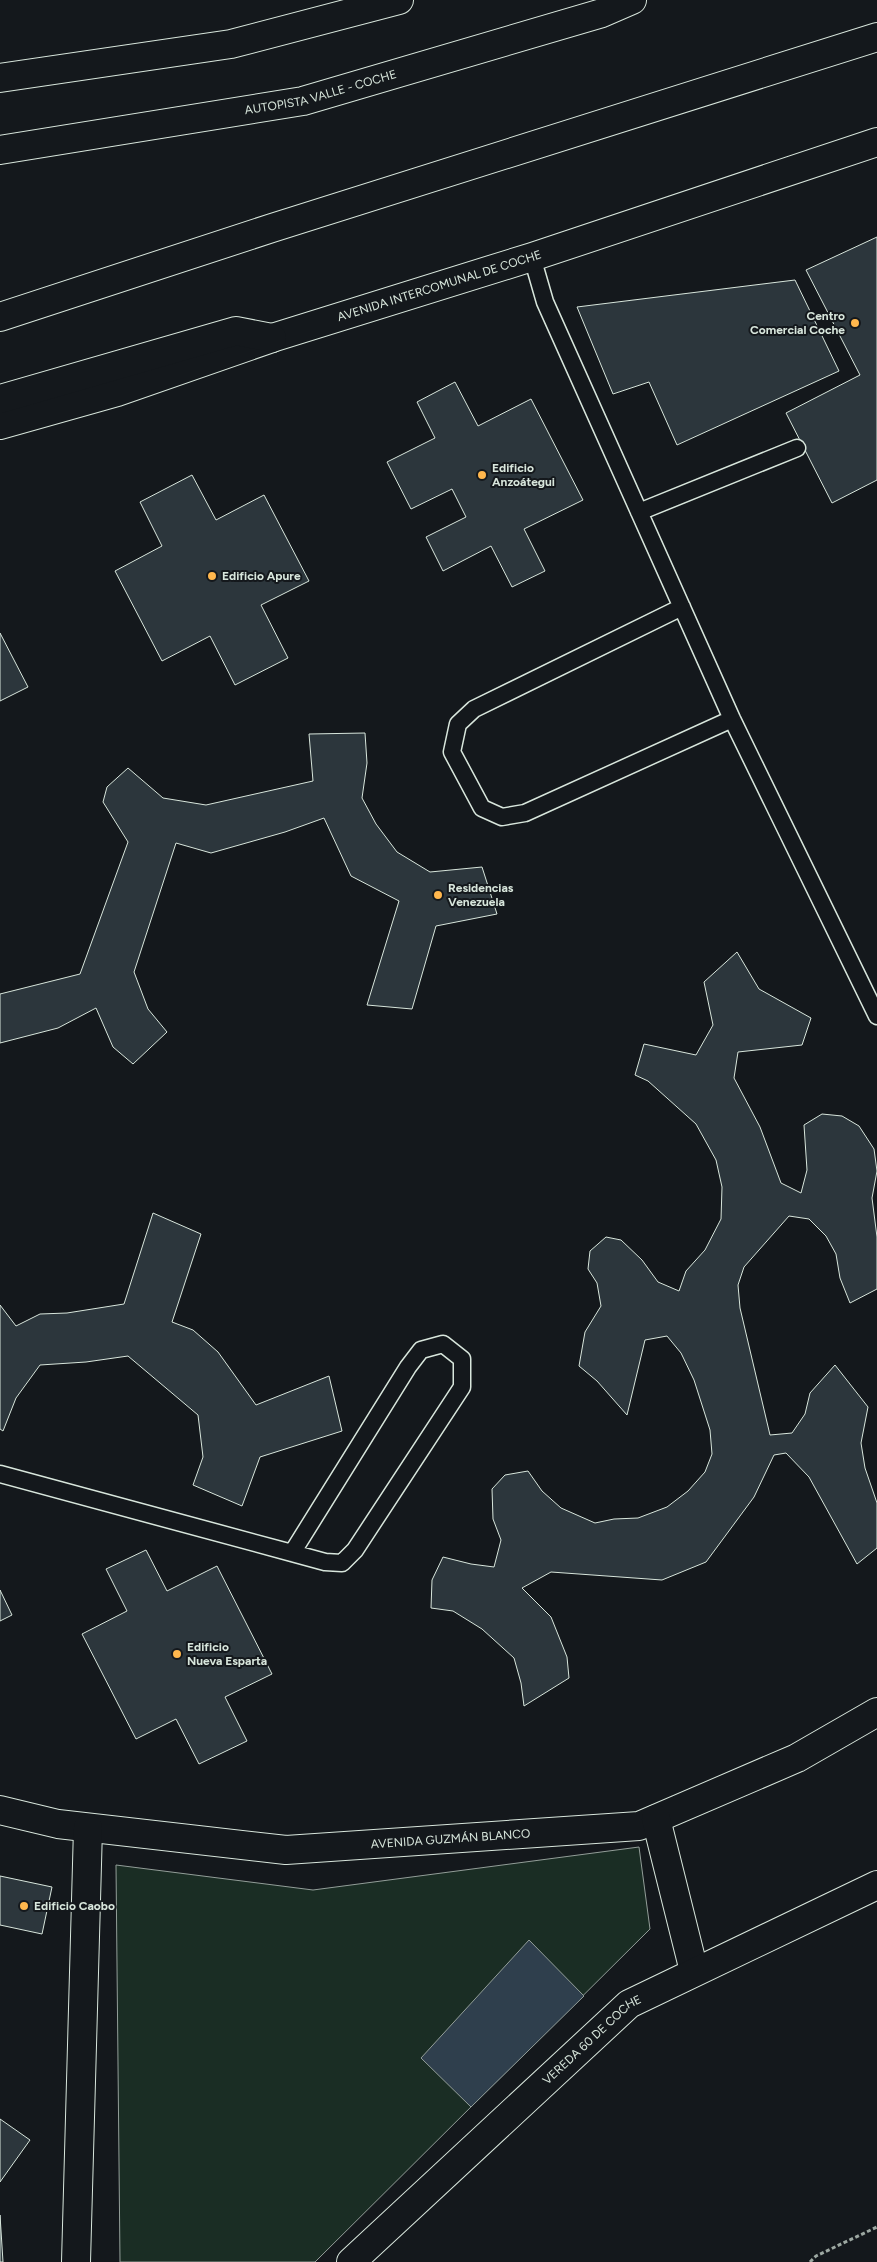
<svg xmlns="http://www.w3.org/2000/svg" width="877" height="2262" font-family="Figtree,sans-serif">
  <rect width="100%" height="100%" fill="#14181c"/>
  <path fill="#1a2d24" stroke="#939e99" d="M 639,1847 L 650,1929 L 315,2262 L 120,2262 L 116,1865 L 313,1890 Z"/>
  <path fill="#2f3f4d" stroke="#939e99" d="M 529,1940 L 584,1996 L 471,2107 L 421,2058 Z"/>
  <path fill="#2c363c" stroke="#d8e6dc" d="M 877,237 L 877,480 L 832,503 L 786,413 L 860,375 L 806,270 Z
    M 795,280 L 839,371 L 677,445 L 649,382 L 613,394 L 577,307 Z
    M 455,382 L 478,426 L 531,399 L 583,500 L 524,529 L 545,571 L 512,587 L 491,546 L 443,571 L 426,537 L 466,517 L 452,489 L 411,509 L 387,462 L 435,438 L 417,402 Z
    M 192,475 L 216,520 L 264,495 L 309,581 L 261,605 L 288,658 L 235,685 L 210,636 L 162,661 L 115,571 L 162,546 L 140,502 Z
    M 0,633 L 28,687 L 0,701 Z
    M 365,733 L 367,763 L 362,798 L 376,824 L 397,852 L 430,872 L 482,867 L 497,914 L 436,926 L 412,1009 L 367,1005 L 399,901 L 351,876 L 324,818 L 285,832 L 211,853 L 176,843 L 134,972 L 148,1009 L 167,1032 L 133,1064 L 113,1047 L 96,1008 L 58,1028 L 0,1043 L 0,994 L 80,974 L 128,842 L 103,802 L 107,787 L 128,768 L 163,798 L 206,805 L 313,781 L 309,734 Z
    M 737,952 L 759,989 L 811,1018 L 802,1045 L 738,1052 L 734,1078 L 760,1127 L 781,1183 L 801,1193 L 807,1170 L 804,1125 L 822,1114 L 842,1116 L 859,1126 L 874,1149 L 877,1171 L 872,1198 L 877,1237 L 877,1289 L 850,1303 L 840,1278 L 836,1254 L 826,1236 L 809,1219 L 789,1216 L 744,1267 L 738,1285 L 740,1308 L 770,1435 L 792,1433 L 805,1414 L 810,1393 L 835,1365 L 868,1407 L 861,1443 L 865,1468 L 877,1503 L 877,1548 L 857,1564 L 809,1477 L 786,1453 L 774,1455 L 754,1497 L 706,1562 L 662,1580 L 551,1572 L 522,1588 L 551,1617 L 567,1657 L 569,1678 L 524,1706 L 521,1683 L 514,1658 L 482,1629 L 453,1611 L 431,1608 L 432,1580 L 443,1557 L 471,1564 L 494,1567 L 501,1540 L 493,1519 L 492,1489 L 505,1475 L 528,1471 L 542,1491 L 561,1508 L 595,1523 L 614,1519 L 638,1518 L 667,1507 L 688,1491 L 705,1472 L 712,1454 L 710,1430 L 694,1380 L 681,1353 L 667,1336 L 645,1340 L 627,1415 L 597,1381 L 579,1366 L 585,1332 L 601,1306 L 597,1283 L 588,1269 L 590,1251 L 606,1237 L 621,1240 L 642,1260 L 658,1282 L 679,1291 L 686,1271 L 705,1250 L 721,1219 L 722,1187 L 716,1160 L 696,1124 L 648,1081 L 635,1075 L 644,1044 L 696,1055 L 713,1025 L 704,982 Z
    M 153,1213 L 201,1234 L 172,1322 L 193,1330 L 218,1352 L 256,1405 L 329,1376 L 342,1431 L 260,1457 L 242,1506 L 193,1485 L 203,1457 L 198,1415 L 128,1356 L 86,1362 L 40,1365 L 16,1398 L 3,1431 L 0,1429 L 0,1305 L 16,1326 L 40,1314 L 67,1313 L 124,1304 Z
    M 146,1550 L 167,1591 L 217,1566 L 272,1674 L 225,1697 L 247,1741 L 199,1764 L 176,1719 L 136,1739 L 82,1634 L 127,1611 L 106,1569 Z
    M 0,1590 L 12,1615 L 0,1621 Z
    M 0,1876 L 52,1887 L 42,1934 L 0,1925 Z
    M 0,2119 L 30,2140 L 0,2182 Z
    M 0,2215 L 3,2262 L 0,2262 Z"/>
  <g fill="none" stroke-linecap="round" stroke-linejoin="round">
    <g stroke="#d8e6dc" stroke-width="19">
      <path id="lane" d="M 532,257 L 545,302 L 732,719 L 877,1016
        M 639,512 L 797,448
        M 682,607 L 474,709 L 458,724 L 452,752 L 482,808 L 502,817 L 525,813 L 732,719
        M 0,1474 L 292,1553 L 325,1562 L 342,1563 L 355,1550 L 462,1387 L 462,1359 L 443,1344 L 421,1350 L 408,1367 L 292,1553"/>
    </g>
    <g stroke="#d8e6dc" stroke-width="30">
      <g id="street">
        <path id="s1" d="M 0,1810 L 58,1824 L 286,1850 L 639,1826 L 797,1758 L 877,1712"/>
        <path d="M 656,1819 L 694,1971"/>
        <path d="M 76,2262 L 88,1828"/>
        <path id="s2" d="M 351,2262 L 629,2004 L 877,1885"/>
      </g>
    </g>
    <g stroke="#d8e6dc" stroke-width="30">
      <g id="secondary">
        <path d="M 0,317 L 272,228 L 877,37"/>
        <path id="s3" d="M 0,425 L 117,392 L 272,338 L 532,257 L 877,142"/>
      </g>
    </g>
    <g stroke="#d8e6dc" stroke-width="30">
      <g id="highway">
        <path d="M 0,78 L 231,44 L 399,0"/>
        <path id="s4" d="M 0,150 L 303,101 L 602,13 L 632,0"/>
        <path d="M 0,399 L 236,331 L 272,338"/>
      </g>
    </g>
    <path stroke="#9da8a2" stroke-width="3" stroke-dasharray="4 2.5" stroke-linecap="butt" d="M 810,2262 L 816,2256 L 877,2227"/>
    <use href="#lane" stroke="#14181c" stroke-width="16"/>
    <use href="#street" stroke="#14181c" stroke-width="28"/>
    <use href="#secondary" stroke="#14181c" stroke-width="28"/>
    <use href="#highway" stroke="#14181c" stroke-width="28"/>
  </g>
  <g fill="#ffb74d" stroke="#14181c" stroke-width="2">
    <circle cx="855" cy="323" r="5"/>
    <circle cx="482" cy="475" r="5"/>
    <circle cx="212" cy="576" r="5"/>
    <circle cx="438" cy="895" r="5"/>
    <circle cx="177" cy="1654" r="5"/>
    <circle cx="24" cy="1906" r="5"/>
  </g>
  <g text-anchor="middle" dominant-baseline="central" stroke-width="4" stroke-linejoin="round" paint-order="stroke">
    <g font-size="12" fill="#d8e6dc" stroke="#14181c">
      <text stroke="none"><textPath href="#s4" startOffset="326">AUTOPISTA VALLE - COCHE</textPath></text>
      <text stroke="none"><textPath href="#s3" startOffset="461">AVENIDA INTERCOMUNAL DE COCHE</textPath></text>
      <text stroke="none"><textPath href="#s1" startOffset="454">AVENIDA GUZMÁN BLANCO</textPath></text>
      <text stroke="none"><textPath href="#s2" startOffset="328">VEREDA 60 DE COCHE</textPath></text>
    </g>
    <g font-size="12" font-weight="bold" fill="#d8e6dc" stroke="#14181c" text-anchor="start">
      <text x="845" y="316" text-anchor="end">Centro<tspan x="845" dy="14">Comercial Coche</tspan></text>
      <text x="492" y="468">Edificio<tspan x="492" dy="14">Anzoátegui</tspan></text>
      <text x="222" y="576">Edificio Apure</text>
      <text x="448" y="888">Residencias<tspan x="448" dy="14">Venezuela</tspan></text>
      <text x="187" y="1647">Edificio<tspan x="187" dy="14">Nueva Esparta</tspan></text>
      <text x="34" y="1906">Edificio Caobo</text>
    </g>
  </g>
</svg>
